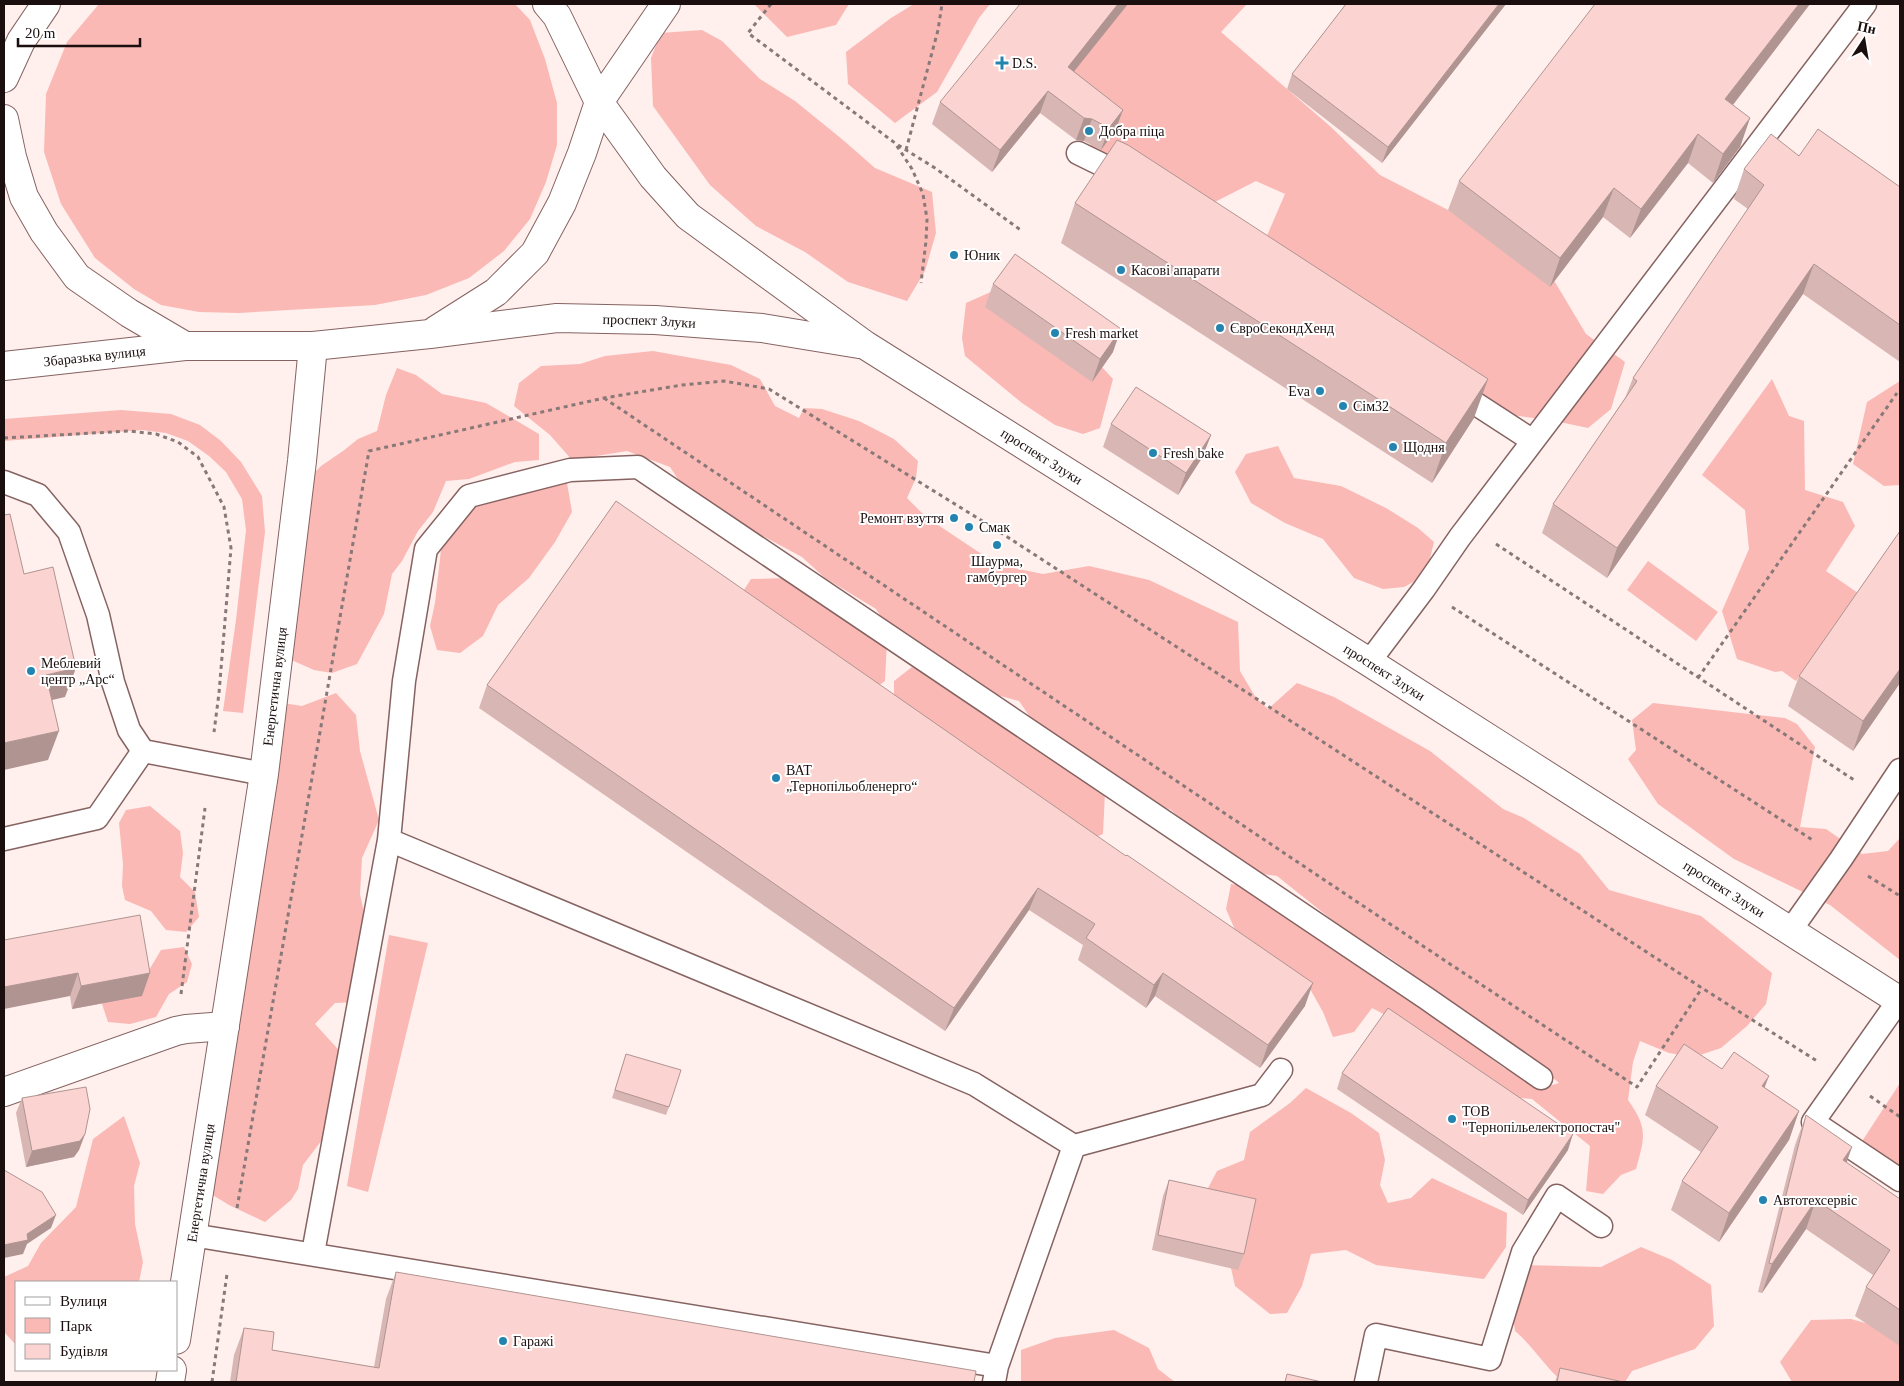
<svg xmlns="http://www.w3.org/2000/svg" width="1904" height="1386" font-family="Georgia,serif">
  <rect width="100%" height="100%" fill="#ffefed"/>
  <path fill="#fab9b5" d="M 99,4 L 515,4 L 530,20 L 545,59 L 557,103 L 557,145 L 546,182 L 530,219 L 504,251 L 469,278 L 426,295 L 375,305 L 239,313 L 199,312 L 161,305 L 134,289 L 95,258 L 61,204 L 44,152 L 46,94 L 67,42 Z
    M 754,4 L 849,4 L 836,25 L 787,37 Z
    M 914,4 L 990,4 L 979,18 L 937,92 L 895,123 L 848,84 L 846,52 L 891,18 Z
    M 1085,4 L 1247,4 L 1221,32 L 1331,127 L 1380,175 L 1450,211 L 1546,267 L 1586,334 L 1625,362 L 1611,409 L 1588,428 L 1555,421 L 1497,413 L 1266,238 L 1285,194 L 1256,181 L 1207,206 L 1092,149 L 1075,106 L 1066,25 Z
    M 702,30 L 722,41 L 760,79 L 795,101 L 843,140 L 875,168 L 932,192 L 936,233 L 925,271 L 907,301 L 848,282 L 805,252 L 756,226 L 710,185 L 653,106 L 651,58 L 661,33 Z
    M 993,291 L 1087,351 L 1113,379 L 1100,428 L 1083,434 L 1055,425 L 1022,403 L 965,356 L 962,338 L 966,303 Z
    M 653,351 L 731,365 L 760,379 L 775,406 L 799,418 L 804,408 L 822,409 L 859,421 L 894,439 L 918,461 L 916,478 L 907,498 L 926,517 L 998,565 L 1043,574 L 1089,566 L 1149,580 L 1238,622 L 1240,671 L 1256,698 L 1268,709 L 1297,683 L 1334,697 L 1430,751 L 1503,809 L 1524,818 L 1580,854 L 1609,890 L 1701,916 L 1772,973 L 1766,1004 L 1747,1026 L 1721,1048 L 1694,1057 L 1669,1053 L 1640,1041 L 1633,1062 L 1628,1100 C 1648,1128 1645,1137 1636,1169 L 1621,1175 L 1603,1194 L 1586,1191 L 1590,1146 L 1532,1099 L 1511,1097 L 1412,1029 L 1372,1008 L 1354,1032 L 1333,1037 L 1323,1012 L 1309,987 L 1280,960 L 1255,958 L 1242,946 L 1226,909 L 1231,884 L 1257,888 L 1504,1068 L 1549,1086 L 1559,1083 L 1542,1068 L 1390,958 L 1341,927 L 1277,876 L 1240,871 L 1171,810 L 1121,790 L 1088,759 L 1030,717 L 1019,701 L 997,695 L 906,655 L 876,609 L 825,578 L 802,557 L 689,496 L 670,467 L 627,451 L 572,460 L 550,435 L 514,406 L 519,383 L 541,366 L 580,364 L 605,356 Z
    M 397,368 L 416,375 L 442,394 L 486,403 L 539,434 L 539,460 L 515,462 L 469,479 L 446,481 L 433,512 L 418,531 L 402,561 L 392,574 L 384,614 L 357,664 L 332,673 L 314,670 L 287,658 L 303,484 L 321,466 L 343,451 L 358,439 L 377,431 L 386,395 Z
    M 1772,379 L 1789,416 L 1804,421 L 1805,490 L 1843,502 L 1855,526 L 1826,571 L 1858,593 L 1796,681 L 1782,671 L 1775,672 L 1737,659 L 1722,611 L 1749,549 L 1745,510 L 1702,475 Z
    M 1900,381 L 1900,485 L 1884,486 L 1853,464 L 1867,402 Z
    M 121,410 L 171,414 L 200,425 L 221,441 L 241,462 L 262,496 L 265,532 L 243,713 L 223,711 L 236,620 L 246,530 L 242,499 L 226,472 L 209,456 L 188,441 L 166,433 L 142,430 L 4,441 L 4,419 Z
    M 1278,446 L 1294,478 L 1341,486 L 1386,508 L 1418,528 L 1434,542 L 1426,575 L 1404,587 L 1383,589 L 1354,578 L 1323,539 L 1285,523 L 1251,503 L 1235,472 L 1246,454 Z
    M 532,483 L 567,483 L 572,512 L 555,542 L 529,578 L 498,605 L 483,636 L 460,653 L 437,650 L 430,626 L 435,603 L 444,523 L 485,499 Z
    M 1648,561 L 1718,612 L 1696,641 L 1627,590 Z
    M 787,578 L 887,641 L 885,681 L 863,697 L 738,599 L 751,579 Z
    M 912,667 L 953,687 L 1105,792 L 1103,834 L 1083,843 L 894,708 L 894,681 Z
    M 336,693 L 356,715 L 360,751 L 379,820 L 362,858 L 360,894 L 368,931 L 359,1002 L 335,1003 L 315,1024 L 347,1059 L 338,1119 L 303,1165 L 298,1189 L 291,1200 L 265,1222 L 229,1205 L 198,1186 L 264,700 L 302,706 Z
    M 1653,703 L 1785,718 L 1797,724 L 1815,747 L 1800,827 L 1826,829 L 1862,854 L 1888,851 L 1900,838 L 1900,960 L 1830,905 L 1734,859 L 1658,804 L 1628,759 L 1636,750 L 1632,720 Z
    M 150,806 L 180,831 L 183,853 L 180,877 L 195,892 L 199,917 L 186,932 L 166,930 L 151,911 L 125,900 L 122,886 L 123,864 L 119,823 L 126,810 Z
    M 389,935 L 428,943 L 368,1192 L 347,1186 Z
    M 184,947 L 192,964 L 187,982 L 169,994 L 156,1017 L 130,1024 L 108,1022 L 102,1004 L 117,990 L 145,977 L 161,950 Z
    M 1900,1083 L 1900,1173 L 1859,1146 Z
    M 1306,1088 L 1351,1113 L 1379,1133 L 1385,1160 L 1380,1185 L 1388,1203 L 1411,1198 L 1432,1178 L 1507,1213 L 1506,1247 L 1484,1279 L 1376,1265 L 1346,1250 L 1311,1254 L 1302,1286 L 1287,1313 L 1270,1314 L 1235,1286 L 1229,1259 L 1206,1192 L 1217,1171 L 1244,1160 L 1250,1132 L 1290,1103 Z
    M 124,1116 L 140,1163 L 134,1186 L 135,1224 L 143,1262 L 139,1282 L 16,1282 L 16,1345 L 4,1332 L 4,1277 L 28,1266 L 41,1243 L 76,1207 L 93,1139 Z
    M 1641,1247 L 1672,1260 L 1711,1285 L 1714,1326 L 1695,1349 L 1632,1371 L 1625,1382 L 1563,1382 C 1545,1367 1533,1346 1515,1331 L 1510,1295 L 1523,1265 L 1601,1267 Z
    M 1851,1319 L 1900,1333 L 1900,1382 L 1792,1382 L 1780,1362 L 1811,1320 Z
    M 1114,1330 L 1149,1348 L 1158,1369 L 1175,1382 L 1021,1382 L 1021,1350 L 1055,1338 Z"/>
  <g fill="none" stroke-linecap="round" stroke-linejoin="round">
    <g stroke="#856361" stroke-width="25">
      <path id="service" d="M 1078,153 L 1129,178
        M 1453,389 L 1533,441
        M 4,482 L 38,495 L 69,532 L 98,615 L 113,682 L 129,730 L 143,751 L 264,774
        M 1369,662 L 1424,589 L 1460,537 L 1865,4
        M 4,839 L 97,818 L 143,751
        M 389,840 L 974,1084 L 1074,1146 L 997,1366 L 994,1382
        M 1790,931 L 1841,859 L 1900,770
        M 1899,1000 L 1813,1122 L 1900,1180
        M 1074,1146 L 1262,1095 L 1281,1070
        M 192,1235 L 997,1366
        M 313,1253 L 389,840 L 404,681 L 426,549 L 469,496 L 570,470 L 638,467 L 1426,998 L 1541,1078
        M 1366,1382 L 1376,1335 L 1490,1359 L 1523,1252 L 1557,1196 L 1601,1226"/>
    </g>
    <g stroke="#856361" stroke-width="30">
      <g id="minor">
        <path d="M 4,1092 L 176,1031 L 186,1029 L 225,1026"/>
        <path id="s1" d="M 176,1340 L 264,774 L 302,461 L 313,346"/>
        <path d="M 170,1382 L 172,1370"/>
      </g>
    </g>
    <g stroke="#856361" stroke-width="30">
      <path id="tertiary" d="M 599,102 L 666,4"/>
    </g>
    <g stroke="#856361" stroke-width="30">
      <g id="secondary">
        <path id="s2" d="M 547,4 L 557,16 L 599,102 L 653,177 L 688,216 L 865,345 L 1369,662 L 1900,1001"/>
        <path d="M 4,78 L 21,41 L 46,4"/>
        <path d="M 4,119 L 12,157 L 24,197 L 44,232 L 77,277 L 129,313 L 185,346"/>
        <path d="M 436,330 L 496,292 L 535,253 L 562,203 L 582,153 L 599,102"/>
        <path id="s3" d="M 4,366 L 185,346 L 313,346 L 430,334 L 557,318 L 655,320 L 762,328 L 859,344"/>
      </g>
    </g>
    <path stroke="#887978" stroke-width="3" stroke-dasharray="4 4" stroke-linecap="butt" d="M 771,4 L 748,33 L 895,143 L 912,169 L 923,194 L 927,219 L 926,241 L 921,283
      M 898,145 L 935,168 L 1022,231
      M 906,150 L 938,30 L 942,4
      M 604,398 L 1450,964 L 1637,1087 L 1702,988
      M 4,438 L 129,431 L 156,434 L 178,442 L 198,457 L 224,507 L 231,548 L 219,693 L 214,732
      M 1496,544 L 1854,780
      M 1452,607 L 1814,841
      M 1698,678 L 1897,393
      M 1868,876 L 1900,896
      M 181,994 L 205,808
      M 1870,1096 L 1900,1117
      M 237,1208 L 369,451 L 604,398 L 682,385 L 724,381 L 769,389 L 992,527 L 1702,988 L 1817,1061
      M 212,1382 L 227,1274"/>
    <use href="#service" stroke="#fff" stroke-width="22"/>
    <use href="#minor" stroke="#fff" stroke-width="28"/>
    <use href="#tertiary" stroke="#fff" stroke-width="28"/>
    <use href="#secondary" stroke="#fff" stroke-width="28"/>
  </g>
  <path fill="#d8b6b4" d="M 1128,4 L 1074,71 L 1123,110 L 1115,131 L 1101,150 L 1084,141 L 1076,140 L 1040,113 L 992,172 L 932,124 L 940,102 Z
    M 1346,4 L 1506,4 L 1382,163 L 1287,89 L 1292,74 Z
    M 1810,4 L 1733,105 L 1750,118 L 1740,147 L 1713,183 L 1688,163 L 1630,238 L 1603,217 L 1550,287 L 1448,210 L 1459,181 Z
    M 1799,156 L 1900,187 L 1900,362 L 1803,294 L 1607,578 L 1542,533 L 1553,504 L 1625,398 L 1633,378 L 1748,209 L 1734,199 L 1744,169 Z
    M 1075,203 L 1474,418 L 1432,483 L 1061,243 Z
    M 993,284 L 1113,352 L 1092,382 L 985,307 Z
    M 1111,424 L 1211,435 L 1202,458 L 1178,495 L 1103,447 Z
    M 616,501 L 1305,1006 L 1260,1068 L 1155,996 L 1146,1008 L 1078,960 L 1083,945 L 1029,910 L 945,1031 L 479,708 L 487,685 Z
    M 1900,531 L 1900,683 L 1853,751 L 1788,706 L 1799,676 Z
    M 4,940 L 142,996 L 72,1009 L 70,996 Z
    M 626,1054 L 669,1107 L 666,1115 L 612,1098 Z
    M 1722,1069 L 1764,1087 L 1799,1111 L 1789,1140 L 1719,1242 L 1671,1210 L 1682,1181 L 1701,1152 L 1645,1115 L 1656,1086 Z
    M 1342,1073 L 1568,1150 L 1523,1215 L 1337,1089 Z
    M 22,1098 L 85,1134 L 79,1150 L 74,1157 L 26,1167 L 16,1113 Z
    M 1806,1115 L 1847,1163 L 1900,1199 L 1900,1346 L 1855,1316 L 1866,1287 L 1873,1275 L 1806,1229 L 1762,1293 L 1758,1292 L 1795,1145 Z
    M 1169,1180 L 1244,1254 L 1238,1270 L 1152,1250 L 1163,1196 Z
    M 396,1272 L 974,1382 L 230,1382 L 234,1355 L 244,1328 L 272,1350 L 374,1367 L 386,1299 Z
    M 1560,1368 L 1623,1382 L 1555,1382 Z"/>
  <path fill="#b09492" d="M 1118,4 L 1128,4 L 1060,89 L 1068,67 Z
    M 1499,4 L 1506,4 L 1382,163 L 1388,147 Z
    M 1799,4 L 1810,4 L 1715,128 L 1725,99 Z
    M 1048,91 L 1040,113 L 992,172 L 1000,150 Z
    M 1123,110 L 1115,131 L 1101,150 L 1109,128 Z
    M 1084,118 L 1092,119 L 1084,141 L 1076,140 Z
    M 1750,118 L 1740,147 L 1713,183 L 1723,154 Z
    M 1698,134 L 1688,163 L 1630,238 L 1641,209 Z
    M 1614,188 L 1603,217 L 1550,287 L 1560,258 Z
    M 1814,264 L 1803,294 L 1607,578 L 1617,548 Z
    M 1121,329 L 1113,352 L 1092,382 L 1100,359 Z
    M 1488,379 L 1474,418 L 1432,483 L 1446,443 Z
    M 1211,435 L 1202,458 L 1178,495 L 1186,473 Z
    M 76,668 L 65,697 L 35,704 L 46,675 Z
    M 1900,669 L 1900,683 L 1853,751 L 1863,721 Z
    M 59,731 L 48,760 L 4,770 L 4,743 Z
    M 1038,888 L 1029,910 L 945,1031 L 954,1008 Z
    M 78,973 L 70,996 L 4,1009 L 4,987 Z
    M 150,973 L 142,996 L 72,1009 L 81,986 Z
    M 1163,973 L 1155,996 L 1146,1008 L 1154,985 Z
    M 1313,983 L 1305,1006 L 1260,1068 L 1268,1045 Z
    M 1769,1076 L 1758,1105 L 1762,1086 Z
    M 1799,1111 L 1789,1140 L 1719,1242 L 1729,1213 Z
    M 85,1134 L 79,1150 L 74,1157 L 26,1167 L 32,1151 Z
    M 1573,1134 L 1568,1150 L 1523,1215 L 1528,1200 Z
    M 1852,1147 L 1842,1176 L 1843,1160 Z
    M 1816,1200 L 1806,1229 L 1762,1293 L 1772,1264 Z
    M 56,1215 L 51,1228 L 27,1244 L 23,1254 L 4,1258 L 4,1245 L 27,1234 Z"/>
  <path fill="#fbd4d1" stroke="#b09492" d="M 1020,4 L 1118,4 L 1068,67 L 1123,110 L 1109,128 L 1092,119 L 1084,118 L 1048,91 L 1000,150 L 940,102 Z
    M 1346,4 L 1499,4 L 1388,147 L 1292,74 Z
    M 1595,4 L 1799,4 L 1725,99 L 1750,118 L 1723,154 L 1698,134 L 1641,209 L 1614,188 L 1560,258 L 1459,181 Z
    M 1818,129 L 1900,187 L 1900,325 L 1814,264 L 1617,548 L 1553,504 L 1637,381 L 1633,378 L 1764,185 L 1744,169 L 1771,134 L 1799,156 Z
    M 1117,140 L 1128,145 L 1488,379 L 1446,443 L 1075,203 Z
    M 1015,254 L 1121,329 L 1100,359 L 993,284 Z
    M 1136,387 L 1211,435 L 1186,473 L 1111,424 Z
    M 616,501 L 1126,856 L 1127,855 L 1313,983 L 1268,1045 L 1163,973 L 1154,985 L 1086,938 L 1095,924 L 1038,888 L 954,1008 L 487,685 Z
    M 10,514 L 24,574 L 53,567 L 76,668 L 46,675 L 59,731 L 4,743 L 4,515 Z
    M 1900,531 L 1900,669 L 1863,721 L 1799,676 Z
    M 140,915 L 150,973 L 81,986 L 78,973 L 4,987 L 4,940 Z
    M 1388,1008 L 1573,1134 L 1528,1200 L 1342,1073 Z
    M 1684,1044 L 1722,1069 L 1734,1052 L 1769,1076 L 1762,1086 L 1799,1111 L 1729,1213 L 1682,1181 L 1718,1127 L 1656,1086 Z
    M 626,1054 L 681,1070 L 669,1107 L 615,1090 Z
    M 86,1087 L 90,1109 L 85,1134 L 80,1141 L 32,1151 L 22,1098 Z
    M 1806,1115 L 1852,1147 L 1843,1160 L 1900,1199 L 1900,1310 L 1866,1287 L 1890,1250 L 1816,1200 L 1772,1264 L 1769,1263 Z
    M 4,1170 L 42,1192 L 56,1215 L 27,1234 L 28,1240 L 4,1245 Z
    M 1169,1180 L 1256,1199 L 1244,1254 L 1158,1235 Z
    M 396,1272 L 976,1371 L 974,1382 L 236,1382 L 244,1328 L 274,1332 L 272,1350 L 379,1368 Z
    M 1560,1368 L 1623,1382 L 1557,1382 Z
    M 1287,1374 L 1322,1382 L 1285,1382 Z"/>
  <g fill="#2384af" stroke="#fff" stroke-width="2">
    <path d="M999.5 55.5h5v5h5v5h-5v5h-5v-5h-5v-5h5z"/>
    <circle cx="1089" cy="131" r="5"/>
    <circle cx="954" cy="255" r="5"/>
    <circle cx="1121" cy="270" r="5"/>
    <circle cx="1220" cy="328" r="5"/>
    <circle cx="1055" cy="333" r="5"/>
    <circle cx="1320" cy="391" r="5"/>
    <circle cx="1343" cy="406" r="5"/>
    <circle cx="1393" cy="447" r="5"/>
    <circle cx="1153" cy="453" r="5"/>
    <circle cx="954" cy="518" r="5"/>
    <circle cx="969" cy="527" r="5"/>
    <circle cx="997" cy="545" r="5"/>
    <circle cx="31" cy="671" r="5"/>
    <circle cx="776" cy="778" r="5"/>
    <circle cx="1452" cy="1119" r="5"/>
    <circle cx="1763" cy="1200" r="5"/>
    <circle cx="503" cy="1341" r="5"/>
  </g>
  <g text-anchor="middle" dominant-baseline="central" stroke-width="4" stroke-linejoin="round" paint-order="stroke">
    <g font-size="14" fill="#1b0e0e" stroke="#fff" text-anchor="start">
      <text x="1012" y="63">D.S.</text>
      <text x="1099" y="131">Добра піца</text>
      <text x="964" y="255">Юник</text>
      <text x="1131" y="270">Касові апарати</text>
      <text x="1230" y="328">ЄвроСекондХенд</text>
      <text x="1065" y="333">Fresh market</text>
      <text x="1310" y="391" text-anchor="end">Eva</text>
      <text x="1353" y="406">Сім32</text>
      <text x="1403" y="447">Щодня</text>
      <text x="1163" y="453">Fresh bake</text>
      <text x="944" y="518" text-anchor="end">Ремонт взуття</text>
      <text x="979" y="527">Смак</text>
      <text x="997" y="561" text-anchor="middle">Шаурма,<tspan x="997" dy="16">гамбургер</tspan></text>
      <text x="41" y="663">Меблевий<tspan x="41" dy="16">центр „Арс“</tspan></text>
      <text x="786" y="770">ВАТ<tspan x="786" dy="16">„Тернопільобленерго“</tspan></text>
      <text x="1462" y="1111">ТОВ<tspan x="1462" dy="16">"Тернопільелектропостач"</tspan></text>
      <text x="1773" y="1200">Автотехсервіс</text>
      <text x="513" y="1341">Гаражі</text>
    </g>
    <g font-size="14" fill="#1b0e0e" stroke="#fff">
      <text stroke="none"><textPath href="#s3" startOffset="648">проспект Злуки</textPath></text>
      <text stroke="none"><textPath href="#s3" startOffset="91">Збаразька вулиця</textPath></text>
      <text stroke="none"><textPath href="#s2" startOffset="684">проспект Злуки</textPath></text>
      <text stroke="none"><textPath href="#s2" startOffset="1089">проспект Злуки</textPath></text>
      <text stroke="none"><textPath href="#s1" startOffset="661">Енергетична вулиця</textPath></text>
      <text stroke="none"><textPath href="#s2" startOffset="1492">проспект Злуки</textPath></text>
      <text stroke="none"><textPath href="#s1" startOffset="159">Енергетична вулиця</textPath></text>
    </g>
  </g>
  <rect width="1904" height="1386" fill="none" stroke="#1b0e0e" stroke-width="10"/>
  <rect x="15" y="1281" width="162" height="90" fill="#ffffff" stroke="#a49f9f"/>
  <rect x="25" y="1297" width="25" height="8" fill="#ffffff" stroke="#a49f9f"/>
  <text x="60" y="1306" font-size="15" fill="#1b0e0e">Вулиця</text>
  <rect x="25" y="1318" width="25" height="15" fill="#fab9b5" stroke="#a49f9f"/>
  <text x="60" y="1331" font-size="15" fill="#1b0e0e">Парк</text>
  <rect x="25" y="1344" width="25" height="15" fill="#fbd4d1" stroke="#a49f9f"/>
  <text x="60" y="1356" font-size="15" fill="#1b0e0e">Будівля</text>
  <g transform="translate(1864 40) rotate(12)" stroke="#ffffff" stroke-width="4" paint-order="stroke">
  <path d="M0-4L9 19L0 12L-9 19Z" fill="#1b0e0e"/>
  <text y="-8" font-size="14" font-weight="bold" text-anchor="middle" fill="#1b0e0e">Пн</text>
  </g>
  <path d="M18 38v8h122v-8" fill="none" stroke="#1b0e0e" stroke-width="2.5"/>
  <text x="25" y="38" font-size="15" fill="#1b0e0e" stroke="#ffffff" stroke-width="4" paint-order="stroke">20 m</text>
</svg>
